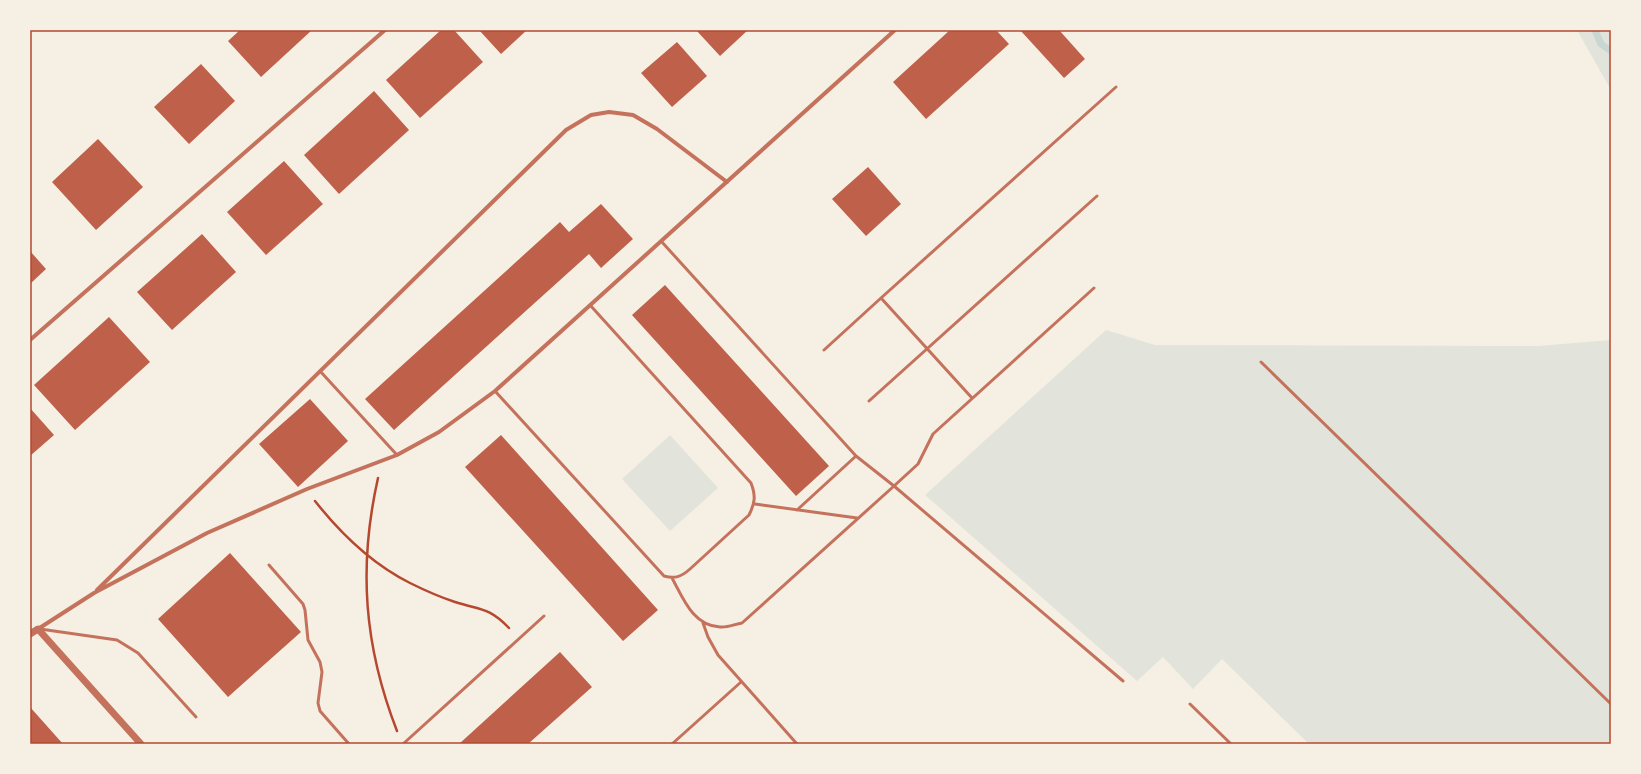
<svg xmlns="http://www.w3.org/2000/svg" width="1641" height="774" font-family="Lato,sans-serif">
  <rect width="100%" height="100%" fill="#f6efe4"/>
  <path fill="#e2e4dc" d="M 1577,30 L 1611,30 L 1611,90 Z
    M 1106,330 L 1155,345 L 1538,346 L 1611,340 L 1611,744 L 1309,744 L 1222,659 L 1193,689 L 1163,657 L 1137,681 L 925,495 Z
    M 670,435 L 718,488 L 670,531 L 622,479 Z"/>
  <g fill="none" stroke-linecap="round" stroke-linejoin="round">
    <path stroke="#c9d6d2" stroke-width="7" d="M 1595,30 L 1601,44 L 1611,51"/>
  </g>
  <path fill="#bf614a" d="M 240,30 L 312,30 L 261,77 L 228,41 Z
    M 441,30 L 454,30 L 483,62 L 420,118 L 386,80 Z
    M 479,30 L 527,30 L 501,54 Z
    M 696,30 L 748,30 L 720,56 Z
    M 950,30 L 996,30 L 1009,44 L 926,119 L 893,82 Z
    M 1020,30 L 1059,30 L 1085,59 L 1064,78 Z
    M 677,42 L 707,76 L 672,107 L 641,73 Z
    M 201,64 L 235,101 L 189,144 L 154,107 Z
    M 374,91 L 409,130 L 339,194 L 304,155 Z
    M 98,139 L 143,187 L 96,230 L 52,182 Z
    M 284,161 L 323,204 L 266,255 L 227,212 Z
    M 868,167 L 901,204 L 866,236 L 832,199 Z
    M 601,204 L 633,239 L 601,268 L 589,254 L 394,430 L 365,399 L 560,222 L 569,232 Z
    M 202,234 L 236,272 L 172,330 L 137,292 Z
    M 30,251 L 46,269 L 30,284 Z
    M 665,285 L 829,466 L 796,496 L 632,315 Z
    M 109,317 L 150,362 L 75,430 L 34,385 Z
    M 310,399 L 348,441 L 298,487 L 259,444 Z
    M 30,408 L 54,435 L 30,456 Z
    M 501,435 L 658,610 L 623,641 L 465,467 Z
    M 230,553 L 301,632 L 228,697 L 158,619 Z
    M 560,652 L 592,687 L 528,744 L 459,744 Z
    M 30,707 L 63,744 L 30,744 Z"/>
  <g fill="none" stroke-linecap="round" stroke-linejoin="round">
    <path stroke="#b5482f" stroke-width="2.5" d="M 378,478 C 358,567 364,646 397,731
      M 315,501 C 341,534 372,564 410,583 C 424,590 440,597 455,602 C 480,610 489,607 509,628"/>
    <path stroke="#c5725c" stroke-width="3" d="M 661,241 L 856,456 L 894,486 L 742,623 C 735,624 727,628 720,627 C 693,626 683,598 672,578
      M 1094,288 L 933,434 L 918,464 L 894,486 L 1123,681
      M 824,350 L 881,298
      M 1261,362 L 1611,704
      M 320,371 L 397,455
      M 495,391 L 664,576 C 675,579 681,577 690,569 L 749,515 C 755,503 756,496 751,483 L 590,305
      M 972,398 L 881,298 L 1116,87
      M 869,401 L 1097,196
      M 755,504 L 857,518
      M 797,510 L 856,456
      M 269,565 L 303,604 L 305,610 L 308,640 L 320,662 L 322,672 L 318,703 L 320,711 L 349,744
      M 703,623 L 708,637 L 718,655 L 797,744
      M 40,629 L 117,640 L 138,653 L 196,717
      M 1190,704 L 1231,744
      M 403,744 L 544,616
      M 672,744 L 741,682"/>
    <path stroke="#c5725c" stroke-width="4" d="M 30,340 L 385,30
      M 97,590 L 566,130 L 591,115 L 609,112 L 633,115 L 657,129 L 727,182
      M 38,629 L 94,593 L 207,533 L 307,489 L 397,455 L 439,432 L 495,391 L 895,30"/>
    <path stroke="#c5725c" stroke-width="7" d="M 30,634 L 38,629 L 141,744"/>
  </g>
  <rect width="1641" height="774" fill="none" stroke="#f6efe4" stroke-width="62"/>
  <rect x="31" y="31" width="1579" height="712" fill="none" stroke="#b5482f" stroke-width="1.5"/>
</svg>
